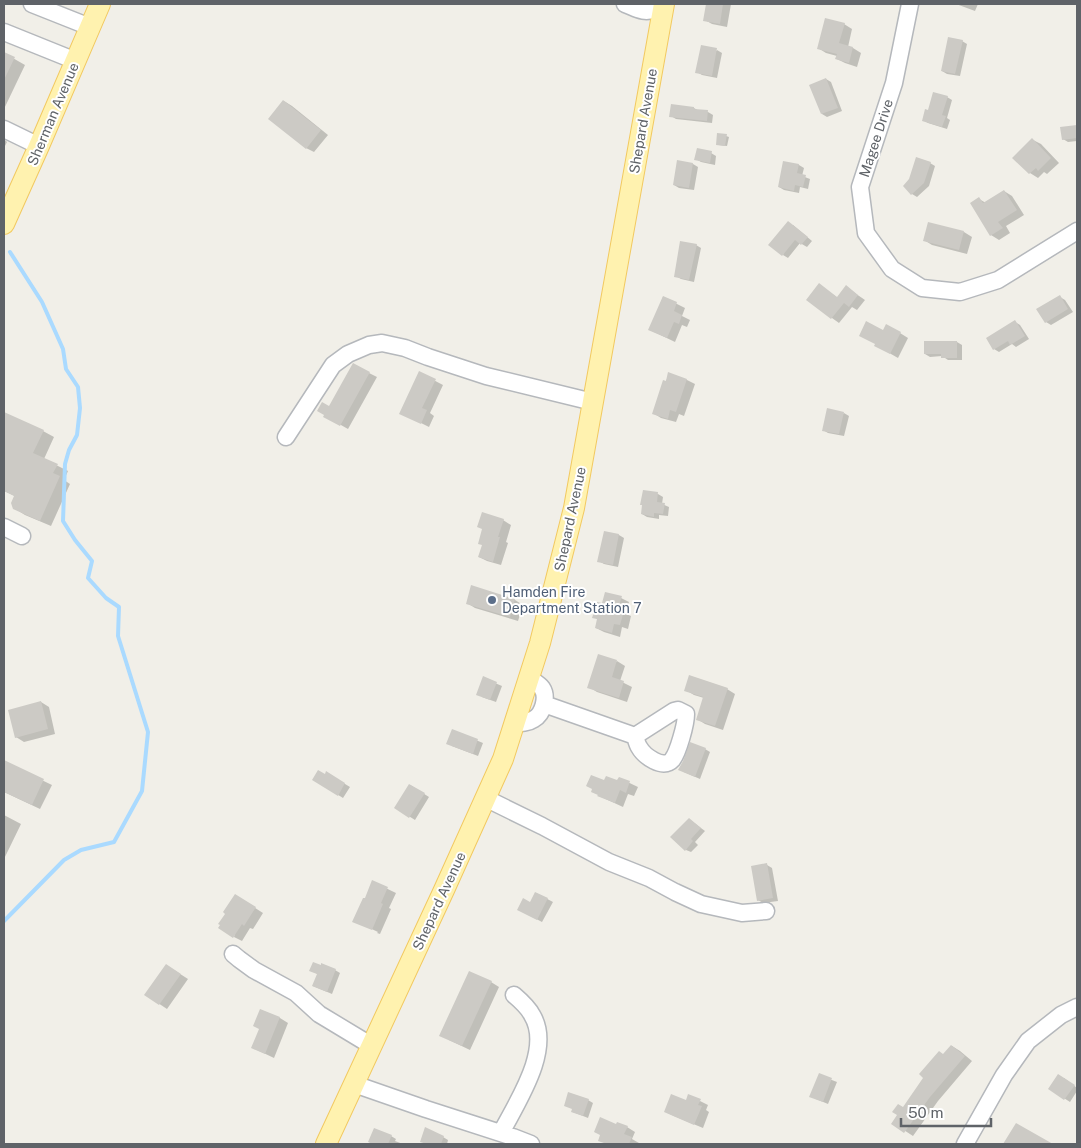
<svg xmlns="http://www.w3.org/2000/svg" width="1081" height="1148" font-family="'Public Sans',sans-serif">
  <rect width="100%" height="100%" fill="#f1efe8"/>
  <path fill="#0003" d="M 708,4 L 731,4 L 727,27 L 712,24 L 705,20 Z
    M 956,4 L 978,4 L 975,11 Z
    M 844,24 L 852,29 L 848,47 L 853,48 L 861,53 L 857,67 L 845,63 L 837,59 L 837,56 L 826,53 L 818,48 Z
    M 962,41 L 967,44 L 960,76 L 947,74 L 942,71 Z
    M 717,50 L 722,53 L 717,78 L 702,75 L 697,72 Z
    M 4,53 L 25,65 L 4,109 Z
    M 826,79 L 831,82 L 842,111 L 827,117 L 822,114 Z
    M 947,97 L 952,100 L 947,118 L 950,120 L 947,129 L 928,123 L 923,120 Z
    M 284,101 L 292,106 L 328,135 L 314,152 L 306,148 Z
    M 672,105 L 694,108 L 699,111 L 708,112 L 713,115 L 712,123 L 676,119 L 671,116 Z
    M 1077,126 L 1077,141 L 1068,142 L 1063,139 L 1062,128 Z
    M 726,136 L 729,137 L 727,146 L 719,145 Z
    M 4,139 L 7,142 L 4,148 Z
    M 1033,140 L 1041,144 L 1059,163 L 1047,174 L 1044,172 L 1038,178 L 1030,173 L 1014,158 Z
    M 711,153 L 716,156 L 715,165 L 701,162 L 696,159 Z
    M 678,162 L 693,164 L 698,167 L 694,190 L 679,188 L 674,185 Z
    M 784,162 L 799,165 L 804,168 L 802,176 L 810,179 L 808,189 L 800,187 L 799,193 L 784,190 L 779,187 Z
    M 930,163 L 935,166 L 929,186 L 917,197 L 912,194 L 905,186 Z
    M 1004,191 L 1012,196 L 1024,215 L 1006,226 L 1010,233 L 999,240 L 991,235 L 979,199 L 986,203 Z
    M 793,225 L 812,241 L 807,247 L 800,243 L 788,258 L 783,255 Z
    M 964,232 L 972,237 L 967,254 L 932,245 L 924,240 Z
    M 696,245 L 701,248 L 694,282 L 681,279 L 676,276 Z
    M 819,285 L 838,298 L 846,287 L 865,300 L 857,310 L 852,307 L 839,323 L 832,318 Z
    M 663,297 L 685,308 L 682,316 L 690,320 L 687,327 L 682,325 L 675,342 L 650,330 Z
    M 1060,297 L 1065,300 L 1073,312 L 1051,325 L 1046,322 Z
    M 1015,322 L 1020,325 L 1029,339 L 1016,347 L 1012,344 L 999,352 L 994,349 Z
    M 883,332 L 900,333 L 908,338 L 898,358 L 884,350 Z
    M 925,342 L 957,342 L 962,345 L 962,360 L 948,360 L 942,356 L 930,357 L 925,354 Z
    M 369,373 L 377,377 L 348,429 L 325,416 Z
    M 420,373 L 443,385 L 430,413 L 434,416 L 429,427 L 407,416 Z
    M 669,374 L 687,380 L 695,384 L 684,416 L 679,414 L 676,422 L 661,418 L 653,413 Z
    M 844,413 L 849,416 L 844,436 L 828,433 L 823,430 Z
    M 4,414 L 43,431 L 54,437 L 44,459 L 68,471 L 64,480 L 70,484 L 51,526 L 25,515 L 14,508 L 15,496 L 4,491 Z
    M 644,491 L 658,494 L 663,497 L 662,504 L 669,507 L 668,516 L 659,515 L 659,519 L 647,517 L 642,514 Z
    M 503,520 L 511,525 L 506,542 L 508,543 L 501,565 L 487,561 L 479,557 L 483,545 Z
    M 605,532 L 619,535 L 624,538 L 618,567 L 604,564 L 599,561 Z
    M 472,587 L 515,600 L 523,605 L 518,621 L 475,608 L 467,603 Z
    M 621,598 L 629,602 L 626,614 L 631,616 L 628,629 L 622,627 L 620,637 L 604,632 L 596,628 L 599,620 L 594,617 L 603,605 Z
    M 617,661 L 625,666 L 620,681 L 632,687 L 627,702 L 597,692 L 589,687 Z
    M 483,678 L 502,686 L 496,702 L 482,697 Z
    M 727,689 L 735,694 L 723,730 L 705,724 L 697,719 L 704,698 L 694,695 L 686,690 Z
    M 41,702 L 49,707 L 55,734 L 24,742 L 16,737 Z
    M 452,730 L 483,743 L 478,756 L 452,746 Z
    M 705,749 L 710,752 L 700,779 L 684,772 Z
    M 4,762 L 52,785 L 40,809 L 4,792 Z
    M 327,773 L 350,787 L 343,798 L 313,779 L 325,776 Z
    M 619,778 L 638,787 L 634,796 L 628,794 L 623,807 L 599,796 L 605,782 L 618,782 Z
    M 410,785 L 429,797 L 415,820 L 396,808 Z
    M 4,815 L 21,824 L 4,859 Z
    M 689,819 L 705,831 L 695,842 L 698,845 L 691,852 L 686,850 Z
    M 767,865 L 772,868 L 778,901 L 763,903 L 758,900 Z
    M 373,882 L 396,893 L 389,908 L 391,909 L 380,934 L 377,933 L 378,932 L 361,924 L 366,899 Z
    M 536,893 L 553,902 L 542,922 L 519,910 L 531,903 Z
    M 243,900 L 263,913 L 253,929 L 250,928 L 242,941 L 234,937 Z
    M 174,970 L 188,979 L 167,1009 L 146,995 Z
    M 335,970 L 340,973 L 332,994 L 313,986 L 318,974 L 311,971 Z
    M 491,982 L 499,987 L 470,1050 L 449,1040 Z
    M 261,1010 L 280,1018 L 288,1023 L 274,1058 L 253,1048 L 260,1029 Z
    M 952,1046 L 960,1051 L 972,1061 L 938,1101 L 913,1136 L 893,1123 Z
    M 819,1075 L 837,1082 L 828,1104 L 816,1099 Z
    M 1064,1078 L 1077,1088 L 1077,1091 L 1070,1102 L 1050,1089 Z
    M 588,1100 L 593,1103 L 588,1118 L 573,1112 Z
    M 700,1101 L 708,1105 L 706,1110 L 709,1112 L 703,1128 L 674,1116 L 666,1112 Z
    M 617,1125 L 627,1127 L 635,1132 L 632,1139 L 639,1143 L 639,1144 L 607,1144 L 600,1140 Z
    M 391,1136 L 396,1139 L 395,1141 L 403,1144 L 374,1144 L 369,1142 Z
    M 443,1137 L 448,1140 L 447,1144 L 427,1144 L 421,1141 Z"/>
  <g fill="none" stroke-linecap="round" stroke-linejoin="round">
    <path stroke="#aadaff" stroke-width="4" d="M 4,921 L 64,860 L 81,850 L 114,842 L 142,791 L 148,732 L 118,636 L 119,607 L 106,598 L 88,578 L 92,561 L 75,540 L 63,521 L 65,464 L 69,450 L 77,435 L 80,408 L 78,387 L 66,369 L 63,349 L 42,302 L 10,252"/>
  </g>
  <path fill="#cccac5" d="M 706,4 L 723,4 L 720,24 L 703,21 Z
    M 825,18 L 845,23 L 839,43 L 853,47 L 849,63 L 835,59 L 837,54 L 817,49 Z
    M 948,37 L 963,40 L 955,74 L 941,71 Z
    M 701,45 L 717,48 L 712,76 L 695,73 Z
    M 4,52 L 15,57 L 4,80 Z
    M 826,78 L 838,108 L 821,114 L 809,85 Z
    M 933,92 L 948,96 L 942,115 L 946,116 L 942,127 L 922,121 L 925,109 L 928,110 Z
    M 283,100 L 321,130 L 306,149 L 268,119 Z
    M 671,104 L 694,107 L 694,109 L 708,110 L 707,121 L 669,117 Z
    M 1077,125 L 1077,138 L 1062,140 L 1060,127 Z
    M 717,133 L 727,134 L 725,146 L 716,145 Z
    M 1032,138 L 1051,158 L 1038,171 L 1036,168 L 1029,174 L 1012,158 Z
    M 697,148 L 712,151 L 710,163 L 694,160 Z
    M 916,157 L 931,162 L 924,183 L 911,195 L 903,186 L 909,179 Z
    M 677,160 L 693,163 L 689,188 L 673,185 Z
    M 783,161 L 799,164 L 797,173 L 806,175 L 803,187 L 795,185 L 794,191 L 778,187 Z
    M 1004,190 L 1017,210 L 998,222 L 1003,228 L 990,236 L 970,203 L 979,197 L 983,203 Z
    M 788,221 L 808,237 L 801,245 L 795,240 L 782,256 L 768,245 Z
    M 928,222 L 964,231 L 959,250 L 923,241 Z
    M 680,241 L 697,244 L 689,280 L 674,277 Z
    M 819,283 L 837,297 L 846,285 L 858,295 L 849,307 L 844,303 L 831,319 L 806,300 Z
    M 1060,295 L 1068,309 L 1045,323 L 1036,309 Z
    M 663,296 L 677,302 L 674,311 L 682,315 L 679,324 L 674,322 L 667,338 L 648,330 Z
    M 1015,320 L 1025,336 L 1010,345 L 1008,341 L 993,350 L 986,338 Z
    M 866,321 L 883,330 L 886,324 L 901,332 L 890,354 L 874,346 L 875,344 L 859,336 Z
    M 924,341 L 957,341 L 957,358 L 941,358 L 941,354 L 924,354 Z
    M 353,363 L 370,372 L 340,426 L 323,417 L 324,415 L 317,411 L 322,402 L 329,406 Z
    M 419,371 L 436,379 L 422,408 L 427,410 L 421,424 L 399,414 Z
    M 668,372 L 687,379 L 676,412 L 670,410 L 668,419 L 652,414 L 663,380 L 666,381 Z
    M 827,408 L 844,412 L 839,434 L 822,431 Z
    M 4,412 L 44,430 L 33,453 L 58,464 L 53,473 L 60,476 L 40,521 L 13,509 L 11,503 L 14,496 L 4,491 Z
    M 643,490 L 658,492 L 657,502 L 665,503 L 663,514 L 654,513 L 654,517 L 641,514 L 642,505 L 640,505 Z
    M 482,512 L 504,519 L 498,537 L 500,537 L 493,562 L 478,557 L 482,545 L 478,544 L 482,529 L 477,527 Z
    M 604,531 L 619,534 L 613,565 L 597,562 Z
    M 471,585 L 515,599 L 510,617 L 466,604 Z
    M 605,592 L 622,596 L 618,609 L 624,611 L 620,625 L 614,624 L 612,633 L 595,628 L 597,619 L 592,618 L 597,602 L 602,603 Z
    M 598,654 L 617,660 L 612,677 L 624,681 L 619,698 L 587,688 Z
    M 689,675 L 728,688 L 715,726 L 696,720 L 703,697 L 684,691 Z
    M 483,676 L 497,682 L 490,700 L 476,695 Z
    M 41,701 L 48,729 L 15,738 L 8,710 Z
    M 452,729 L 478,739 L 473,754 L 446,744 Z
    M 690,742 L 706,748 L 695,777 L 678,770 L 683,761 Z
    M 4,760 L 44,779 L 32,805 L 4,792 Z
    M 318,770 L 325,774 L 326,771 L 345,783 L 338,796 L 312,780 Z
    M 591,775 L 604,780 L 606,776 L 617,780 L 619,777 L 630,781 L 626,793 L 620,790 L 615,803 L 597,796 L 598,795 L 591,792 L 592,789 L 586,786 Z
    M 409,784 L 425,793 L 409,818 L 394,808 Z
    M 689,818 L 701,828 L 691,839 L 693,841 L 685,851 L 670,837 Z
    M 767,863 L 773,898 L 757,901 L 751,866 Z
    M 372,880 L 388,887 L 381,903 L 383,904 L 372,930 L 352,922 L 363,898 L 365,898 Z
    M 535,892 L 548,898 L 537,920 L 517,910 L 523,898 L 530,902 Z
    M 235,894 L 256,907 L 244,926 L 242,924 L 233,938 L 218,928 L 220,925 L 218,924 L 225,914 L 223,912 Z
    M 313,962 L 321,965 L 321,963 L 336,969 L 327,992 L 312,986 L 317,974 L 309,971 Z
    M 166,964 L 181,974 L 159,1005 L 144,995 Z
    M 469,971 L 492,981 L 462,1046 L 439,1036 Z
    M 260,1009 L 280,1017 L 265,1054 L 251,1048 L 259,1029 L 253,1026 Z
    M 951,1045 L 965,1056 L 930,1097 L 904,1133 L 891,1124 L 897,1115 L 892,1112 L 898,1104 L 903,1107 L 923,1078 L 919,1074 L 939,1051 L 943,1054 Z
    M 819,1073 L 832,1078 L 823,1102 L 809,1097 Z
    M 1058,1074 L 1075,1085 L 1064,1100 L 1048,1089 Z
    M 568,1092 L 589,1099 L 583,1116 L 571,1112 L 572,1109 L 564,1106 Z
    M 671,1094 L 686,1100 L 688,1094 L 701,1099 L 698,1105 L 702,1106 L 694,1125 L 664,1112 Z
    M 600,1117 L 616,1124 L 617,1122 L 628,1126 L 624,1134 L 632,1137 L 629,1144 L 607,1144 L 598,1141 L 600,1135 L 594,1132 Z
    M 1016,1123 L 1053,1144 L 1003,1144 Z
    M 425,1127 L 444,1136 L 441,1144 L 427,1144 L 420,1142 Z
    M 374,1128 L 392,1135 L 388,1144 L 373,1144 L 368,1142 Z"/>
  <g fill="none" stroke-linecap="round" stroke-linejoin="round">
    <g stroke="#b5b8bc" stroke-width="19">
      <path id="minor" d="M 32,4 L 90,27
        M 625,4 C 636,8 644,14 655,9
        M 910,4 L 894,83 L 860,187 L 866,233 L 892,269 L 922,288 L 960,292 L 998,280 L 1077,231
        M 4,32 L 76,61
        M 4,129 L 39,146
        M 286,437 L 333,365 L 348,354 L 369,345 L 382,343 L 405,348 L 428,357 L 486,376 L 593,402
        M 4,527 L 22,536
        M 544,704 L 635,736 C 636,739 637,744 639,747 C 644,756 663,770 672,760 C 678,753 686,724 686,714 L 678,710 L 674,711 L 635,736
        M 514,723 C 521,723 528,723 534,719 C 543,714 548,697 542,688 C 539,684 533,681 529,678
        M 485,798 L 542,826 L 609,862 L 649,878 L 675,892 L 701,904 L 742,913 L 766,911
        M 233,954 L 239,959 L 254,970 L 296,993 L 319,1014 L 372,1046
        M 354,1084 L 426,1109 L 513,1137 L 531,1144
        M 501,1133 C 517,1102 553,1049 532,1015 C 528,1007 521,1001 514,995
        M 965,1144 L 1004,1075 L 1028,1041 L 1061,1015 L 1077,1007"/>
    </g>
    <g stroke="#f2c960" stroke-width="22">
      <path id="major" d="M 4,224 L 39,146 L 100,4
        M 326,1144 L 444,890 L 503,759 L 540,643 L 574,508 L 664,4"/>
    </g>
    <use href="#minor" stroke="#fff" stroke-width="16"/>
    <use href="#major" stroke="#fff2af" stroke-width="20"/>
  </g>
  <circle fill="#5c6f8a" stroke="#fff" stroke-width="2" cx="492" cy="600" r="5"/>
  <g text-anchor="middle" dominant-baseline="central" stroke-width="4" stroke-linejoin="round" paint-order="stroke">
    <g font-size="14" fill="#5f6368" stroke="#fff">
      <text transform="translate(53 114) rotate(-67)">Sherman Avenue</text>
      <text transform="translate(643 121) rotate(-80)">Shepard Avenue</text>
      <text transform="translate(876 138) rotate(-72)">Magee Drive</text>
      <text transform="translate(570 519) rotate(-78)">Shepard Avenue</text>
      <text transform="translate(439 901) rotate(-65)">Shepard Avenue</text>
    </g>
    <g font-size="14" fill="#4e5e75" stroke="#fff" text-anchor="start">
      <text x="502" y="592">Hamden Fire<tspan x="502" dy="16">Department Station 7</tspan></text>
    </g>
  </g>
  <rect width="1081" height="1148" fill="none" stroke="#5f6368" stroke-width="10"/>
  <path d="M901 1118v8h90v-8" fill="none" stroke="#5f6368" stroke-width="2.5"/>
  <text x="908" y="1118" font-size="15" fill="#5f6368" stroke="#ffffff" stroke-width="4" paint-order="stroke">50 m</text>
</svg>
